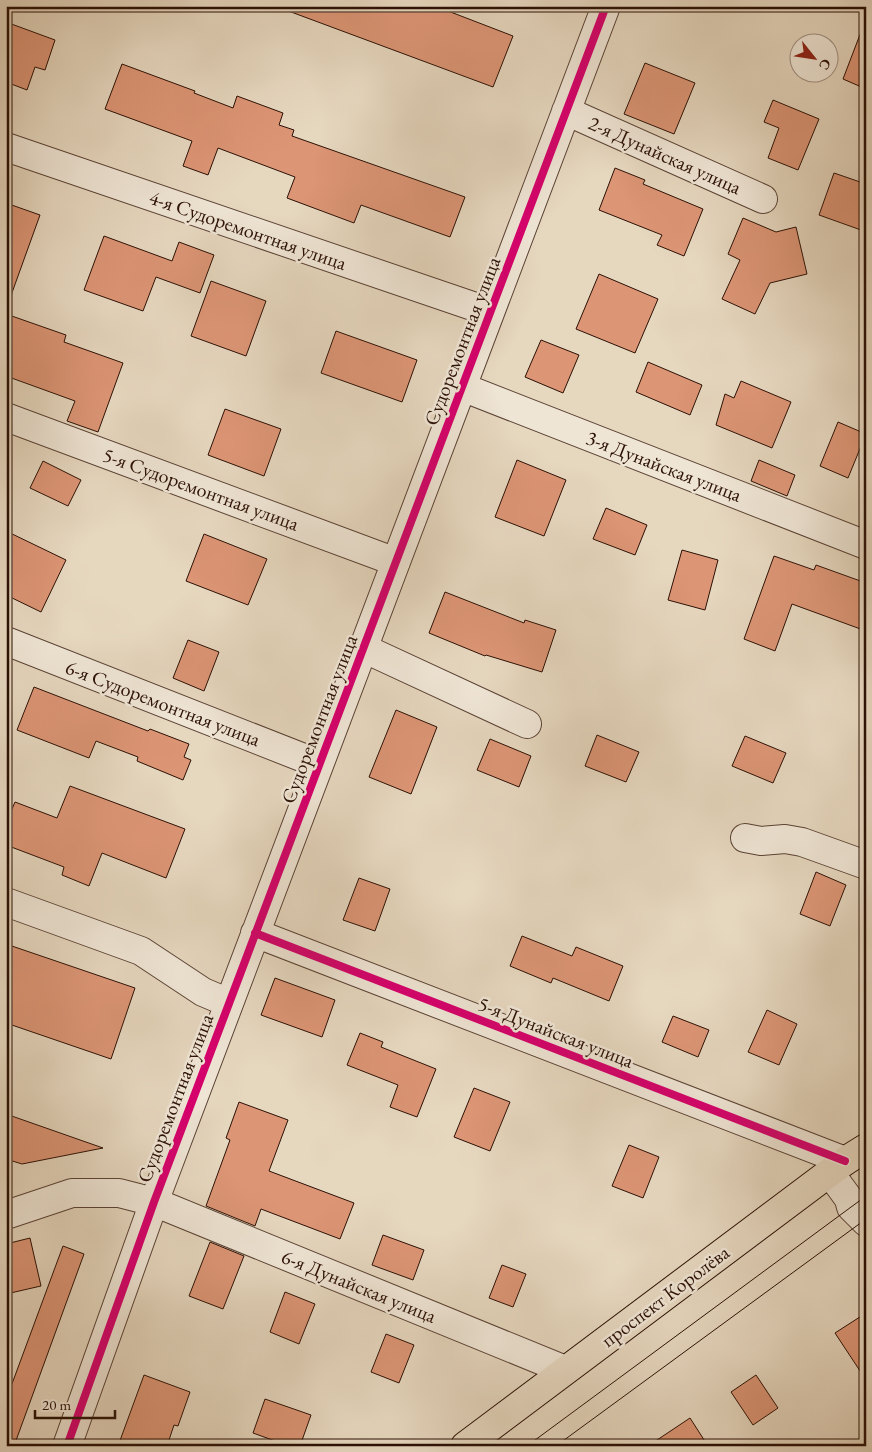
<svg xmlns="http://www.w3.org/2000/svg" width="872" height="1452" font-family="'EB Garamond',serif">
  <rect width="100%" height="100%" fill="#e6d7bf"/>
  <filter id="stains"><feTurbulence type="fractalNoise" baseFrequency=".004" numOctaves="4"/><feColorMatrix values="0 0 0 0 .2 0 0 0 0 .09 0 0 0 0 .02 0 0 0 .5 -.17"/></filter>
  <radialGradient id="worn" r=".72"><stop offset=".6" stop-color="#630" stop-opacity="0"/><stop offset="1" stop-color="#630" stop-opacity=".3"/></radialGradient>
  <path fill="#dc9575" stroke="#2b1005" d="M 283,6 L 435,6 L 513,36 L 493,87 L 283,9 Z
    M 6,22 L 55,40 L 45,70 L 35,67 L 27,90 L 6,82 Z
    M 864,24 L 866,24 L 866,89 L 843,79 Z
    M 645,63 L 695,83 L 674,134 L 624,114 Z
    M 122,64 L 195,91 L 194,93 L 233,108 L 237,96 L 283,113 L 279,125 L 294,130 L 292,136 L 465,197 L 450,237 L 361,205 L 354,223 L 287,198 L 295,177 L 218,148 L 208,175 L 183,166 L 192,141 L 105,109 Z
    M 773,100 L 819,119 L 798,170 L 768,158 L 779,128 L 764,122 Z
    M 615,168 L 645,180 L 643,184 L 703,209 L 684,256 L 657,245 L 662,235 L 599,210 Z
    M 834,173 L 866,184 L 866,218 L 861,230 L 819,215 Z
    M 6,203 L 40,215 L 9,301 L 6,301 Z
    M 743,218 L 776,232 L 796,227 L 807,274 L 770,283 L 755,314 L 722,299 L 740,260 L 728,254 Z
    M 104,236 L 172,261 L 179,242 L 214,255 L 200,293 L 156,277 L 143,311 L 84,290 Z
    M 599,274 L 658,299 L 635,353 L 576,329 Z
    M 211,281 L 266,301 L 246,356 L 191,336 Z
    M 6,314 L 66,335 L 64,342 L 123,363 L 98,432 L 67,421 L 75,401 L 6,376 Z
    M 336,331 L 417,360 L 402,402 L 321,373 Z
    M 541,340 L 579,355 L 563,393 L 525,377 Z
    M 648,362 L 702,385 L 690,415 L 636,392 Z
    M 741,381 L 791,402 L 772,448 L 716,425 L 725,394 L 734,398 Z
    M 225,409 L 281,429 L 264,476 L 208,455 Z
    M 838,422 L 866,434 L 848,478 L 820,466 Z
    M 517,460 L 566,480 L 544,536 L 495,517 Z
    M 759,460 L 795,475 L 787,496 L 751,481 Z
    M 43,461 L 81,480 L 68,506 L 30,488 Z
    M 606,508 L 647,525 L 635,555 L 593,539 Z
    M 6,531 L 66,560 L 41,612 L 6,595 Z
    M 204,534 L 267,559 L 248,605 L 186,581 Z
    M 682,550 L 718,560 L 705,610 L 668,600 Z
    M 774,556 L 814,570 L 816,565 L 866,583 L 866,631 L 792,604 L 775,651 L 744,639 Z
    M 445,592 L 524,623 L 525,620 L 556,630 L 542,672 L 486,655 L 485,656 L 429,633 Z
    M 188,640 L 219,652 L 204,691 L 173,678 Z
    M 34,687 L 148,731 L 150,729 L 189,744 L 184,757 L 191,760 L 183,780 L 137,761 L 138,757 L 96,741 L 89,758 L 17,730 Z
    M 396,710 L 437,727 L 411,794 L 369,777 Z
    M 597,735 L 639,752 L 626,782 L 585,766 Z
    M 745,736 L 786,753 L 773,783 L 732,766 Z
    M 490,739 L 531,756 L 519,787 L 477,770 Z
    M 70,786 L 185,829 L 166,878 L 102,853 L 89,886 L 62,875 L 64,867 L 6,845 L 6,823 L 15,802 L 57,818 Z
    M 816,872 L 846,885 L 830,926 L 800,914 Z
    M 359,878 L 390,889 L 375,931 L 343,920 Z
    M 522,936 L 572,956 L 576,947 L 623,966 L 609,1001 L 553,978 L 551,983 L 510,966 Z
    M 6,944 L 135,988 L 111,1059 L 6,1023 Z
    M 275,978 L 335,1000 L 322,1037 L 261,1015 Z
    M 767,1010 L 797,1024 L 779,1065 L 748,1052 Z
    M 673,1016 L 709,1030 L 698,1057 L 662,1042 Z
    M 360,1033 L 383,1042 L 381,1047 L 436,1069 L 417,1117 L 390,1107 L 398,1085 L 347,1065 Z
    M 474,1088 L 510,1102 L 490,1151 L 454,1137 Z
    M 239,1102 L 288,1120 L 269,1171 L 354,1203 L 340,1239 L 261,1209 L 255,1226 L 206,1206 L 230,1140 L 226,1138 Z
    M 6,1114 L 103,1148 L 22,1164 L 6,1159 Z
    M 629,1145 L 659,1157 L 643,1198 L 612,1186 Z
    M 383,1235 L 424,1250 L 413,1280 L 372,1265 Z
    M 30,1238 L 41,1286 L 6,1294 L 6,1244 Z
    M 210,1242 L 244,1256 L 223,1309 L 189,1296 Z
    M 63,1246 L 84,1254 L 14,1446 L 6,1446 L 6,1400 Z
    M 502,1265 L 526,1274 L 513,1307 L 489,1298 Z
    M 285,1292 L 315,1304 L 299,1344 L 270,1332 Z
    M 866,1313 L 866,1380 L 835,1333 Z
    M 386,1334 L 414,1345 L 399,1383 L 371,1372 Z
    M 144,1375 L 190,1392 L 178,1426 L 174,1425 L 167,1446 L 118,1446 Z
    M 756,1375 L 778,1408 L 753,1425 L 731,1392 Z
    M 265,1399 L 311,1415 L 300,1446 L 289,1446 L 253,1433 Z
    M 690,1418 L 708,1446 L 648,1446 Z"/>
  <g fill="none" stroke-linecap="round" stroke-linejoin="round">
    <g stroke="#5a4234" stroke-width="30">
      <path id="minor" d="M 566,111 L 763,199
        M 6,147 L 490,312
        M 462,387 L 866,545
        M 6,417 L 396,562
        M 6,641 L 319,764
        M 363,648 L 527,724
        M 745,838 L 761,841 L 785,839 L 802,842 L 866,865
        M 6,902 L 141,951 L 203,992 L 229,1003
        M 255,933 L 845,1161
        M 830,1173 L 849,1199 L 851,1207 L 866,1222
        M 6,1215 L 72,1193 L 119,1193 L 154,1202 L 565,1370
        M 67,1446 L 154,1202 L 606,6"/>
    </g>
    <g stroke="#2b1005" stroke-width="30">
      <path id="major" d="M 465,1446 L 845,1161 L 866,1148"/>
    </g>
    <use href="#minor" stroke="#efe5d5" stroke-width="28"/>
    <use href="#major" stroke="#e6d7bf" stroke-width="28"/>
    <path stroke="#2b1005" stroke-width="1" d="M 527,1446 L 866,1196
      M 556,1446 L 866,1219"/>
    <g stroke="#efe5d5" stroke-width="11">
      <path id="cycleway" d="M 255,933 L 845,1161
        M 67,1446 L 154,1202 L 606,6"/>
    </g>
    <use href="#cycleway" stroke="#d6006c" stroke-width="8"/>
  </g>
  <g text-anchor="middle" dominant-baseline="central" stroke-width="5" stroke-linejoin="round" paint-order="stroke">
    <g font-size="20" fill="#2b1005" stroke="#efe5d5">
      <text transform="translate(665 155) rotate(24)">2-я Дунайская улица</text>
      <text transform="translate(248 230) rotate(19)">4-я Судоремонтная улица</text>
      <text transform="translate(462 341) rotate(-69)">Судоремонтная улица</text>
      <text transform="translate(664 466) rotate(21)">3-я Дунайская улица</text>
      <text transform="translate(201 489) rotate(20)">5-я Судоремонтная улица</text>
      <text transform="translate(163 703) rotate(21)">6-я Судоремонтная улица</text>
      <text transform="translate(319 719) rotate(-69)">Судоремонтная улица</text>
      <text transform="translate(556 1032) rotate(21)">5-я Дунайская улица</text>
      <text transform="translate(175 1098) rotate(-69)">Судоремонтная улица</text>
      <text transform="translate(359 1286) rotate(22)">6-я Дунайская улица</text>
      <text transform="translate(665 1296) rotate(-37)">проспект Королёва</text>
    </g>
  </g>
  <rect width="872" height="1452" fill="none" stroke="#e6d7bf" stroke-width="25"/>
  <rect x="8" y="8" width="857" height="1437" fill="none" stroke="#2b1005" stroke-width="2.5"/>
  <rect x="12" y="12" width="847" height="1427" fill="none" stroke="#2b1005"/>
  <g transform="translate(814 58) rotate(120)"><circle r="24" fill="#efe5d5" stroke="#a19082"/>
  <path d="M0-4L9 19L0 12L-9 19Z" fill="#8f2418"/>
  <text y="-8" font-size="14" font-weight="bold" text-anchor="middle" fill="#2b1005">С</text>
  </g>
  <path d="M35 1410v8h80v-8" fill="none" stroke="#2b1005" stroke-width="2.5"/>
  <text x="42" y="1410" font-size="15" fill="#2b1005" stroke="#efe5d5" stroke-width="4" paint-order="stroke">20 m</text>
  <rect width="100%" height="100%" filter="url(#stains)"/>
  <rect width="100%" height="100%" fill="url(#worn)"/>
</svg>
